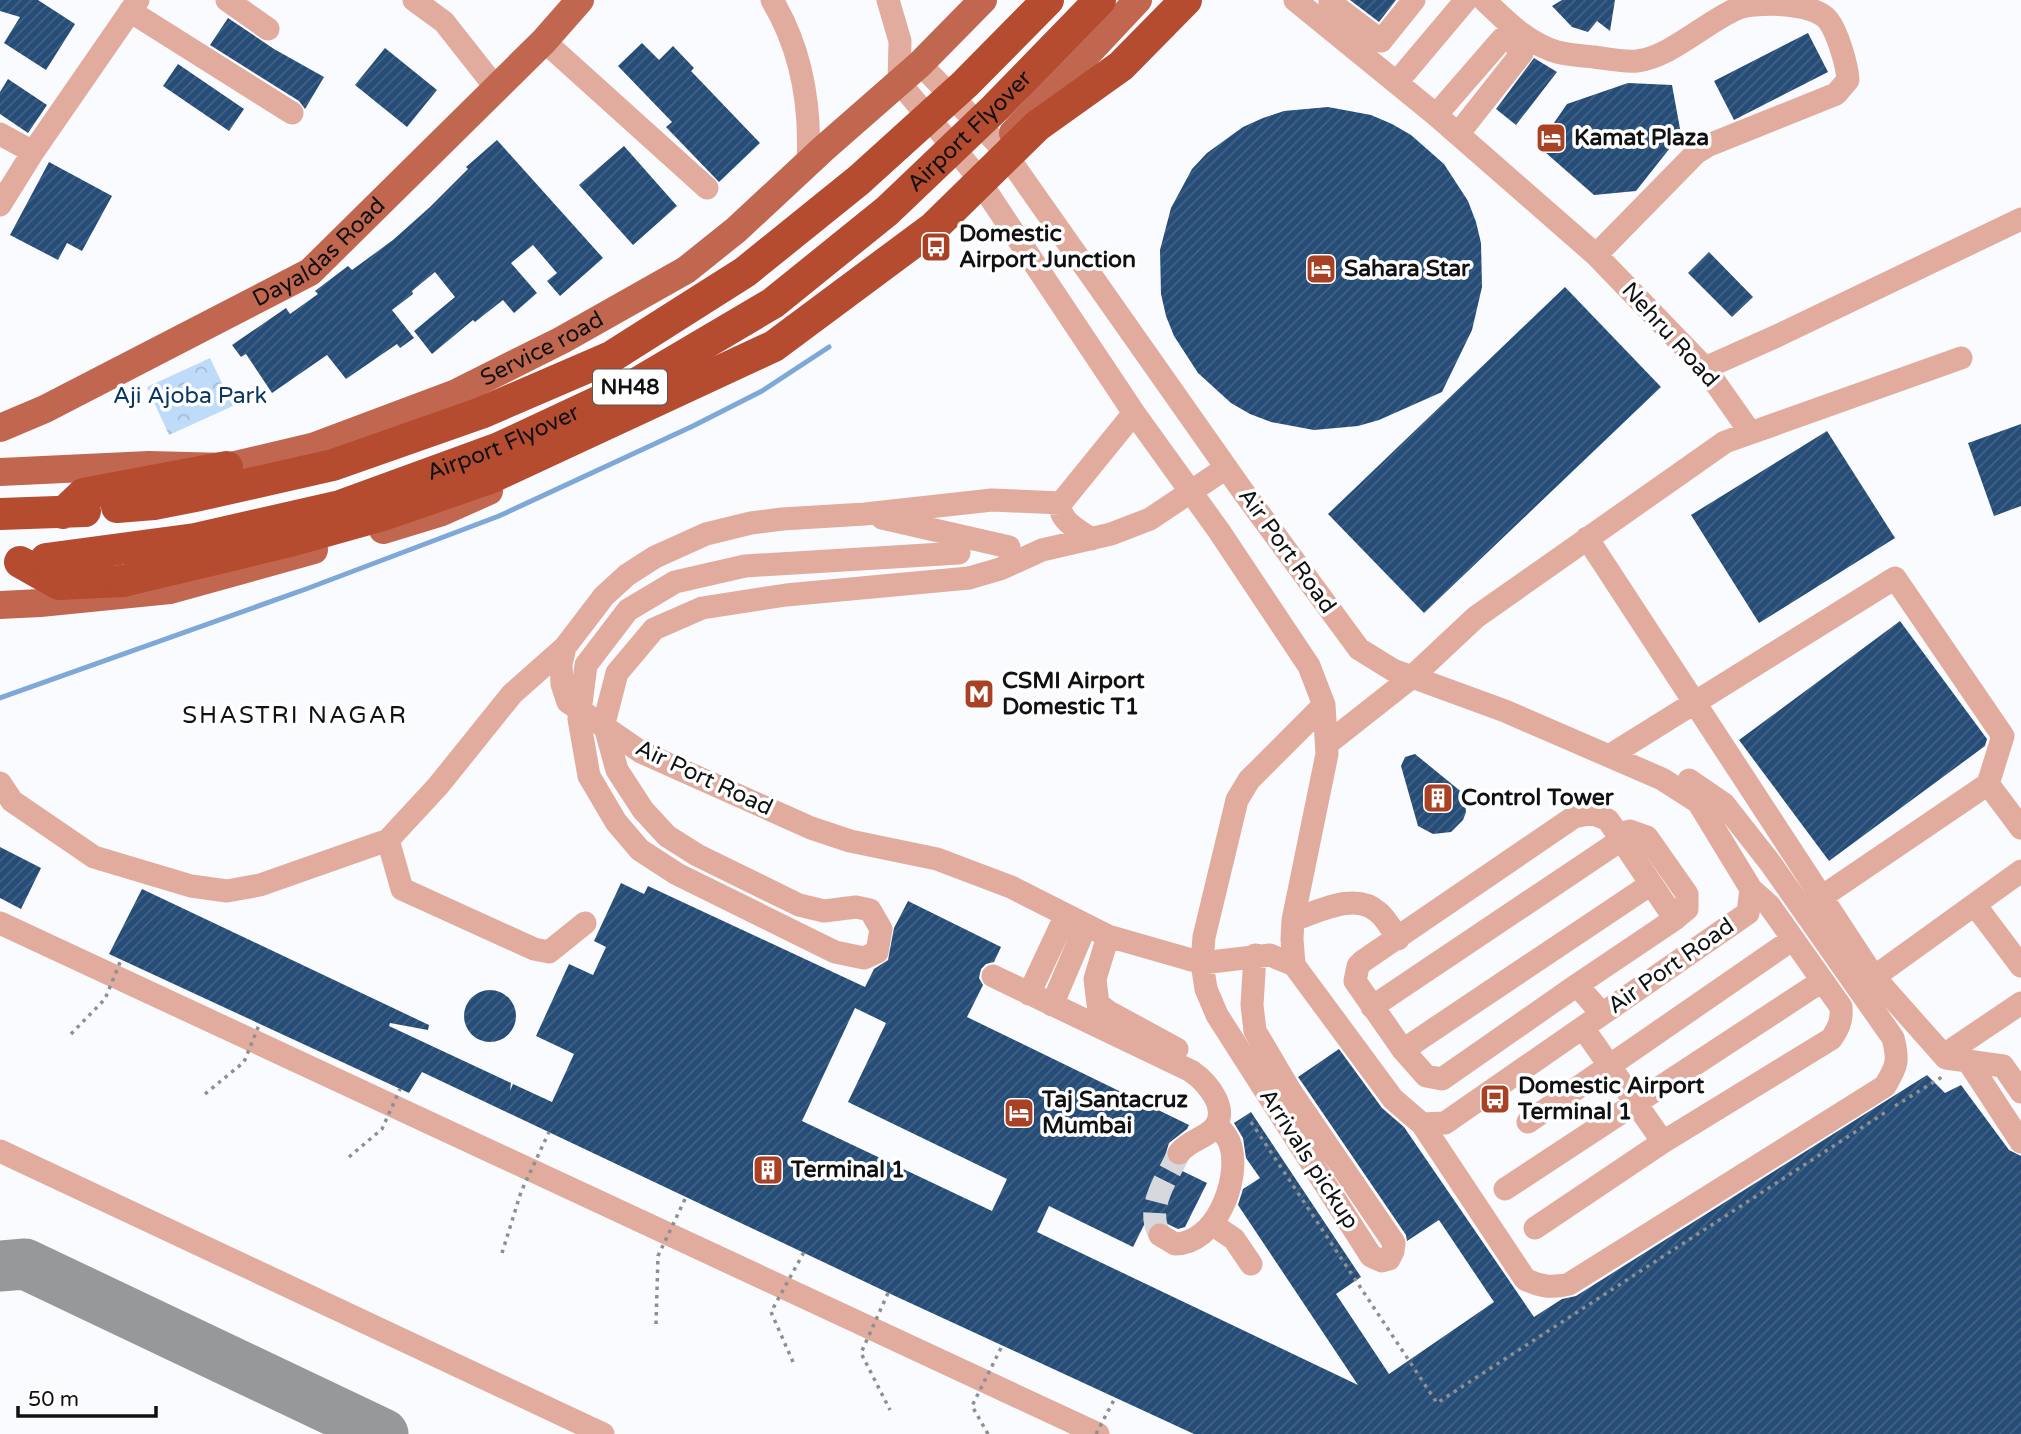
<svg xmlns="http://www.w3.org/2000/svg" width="2021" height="1434" font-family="'Varela Round',sans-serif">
  <defs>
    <pattern id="forest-crowns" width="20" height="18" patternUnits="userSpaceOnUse" patternTransform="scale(1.75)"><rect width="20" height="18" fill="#bfdbfa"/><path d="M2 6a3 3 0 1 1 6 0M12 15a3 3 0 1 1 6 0" fill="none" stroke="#a3bbd5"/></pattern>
    <pattern id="building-hatch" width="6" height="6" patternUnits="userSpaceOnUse" patternTransform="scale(1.75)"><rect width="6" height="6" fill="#264d77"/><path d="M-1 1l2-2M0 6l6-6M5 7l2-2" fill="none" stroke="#436284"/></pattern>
  </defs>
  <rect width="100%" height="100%" fill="#f9fbfe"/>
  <path fill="url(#forest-crowns)" d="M 210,358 L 233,406 L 169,435 L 147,387 Z"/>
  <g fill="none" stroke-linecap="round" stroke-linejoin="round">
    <path stroke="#7da8d8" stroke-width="5" d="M 0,698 L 306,589 L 499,516 L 693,426 L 762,391 L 829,347"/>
    <path stroke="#96989a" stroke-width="51" d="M 0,1266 L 25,1264 L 383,1434"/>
  </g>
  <path fill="url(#building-hatch)" fill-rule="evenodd" d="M 0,0 L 38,0 L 75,24 L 46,70 L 4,43 L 20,17 L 0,11 Z
    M 1350,0 L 1396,0 L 1379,22 Z
    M 1562,0 L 1615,0 L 1610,31 L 1597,21 L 1588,32 L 1572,27 L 1552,6 Z
    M 228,18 L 274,49 L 324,77 L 305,109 L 299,101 L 210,45 Z
    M 1808,33 L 1828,72 L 1734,120 L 1714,81 Z
    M 642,43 L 659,60 L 673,46 L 694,68 L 691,71 L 760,143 L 719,182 L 666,127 L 672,122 L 618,66 Z
    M 385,48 L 437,90 L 407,127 L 355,85 Z
    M 1534,58 L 1557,72 L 1516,125 L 1496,109 Z
    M 178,64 L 244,109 L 229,131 L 163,86 Z
    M 8,79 L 47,105 L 28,133 L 0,114 L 0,92 Z
    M 1628,83 L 1672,85 L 1681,134 L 1636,191 L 1594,195 L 1538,146 L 1567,104 Z
    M 1328,107 L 1371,115 L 1392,124 L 1411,135 L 1444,164 L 1468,201 L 1476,222 L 1481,243 L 1482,287 L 1472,330 L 1442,392 L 1379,420 L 1358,426 L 1314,430 L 1271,422 L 1250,414 L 1231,403 L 1198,373 L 1174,336 L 1166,316 L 1161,294 L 1160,250 L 1171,208 L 1192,169 L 1207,153 L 1243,127 L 1263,118 L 1284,111 Z
    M 497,140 L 603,258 L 560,296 L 547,281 L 557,273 L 533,245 L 511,263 L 537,293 L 514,313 L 503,300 L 475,322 L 473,320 L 432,354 L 414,331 L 455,297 L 435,272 L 412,291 L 413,294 L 392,310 L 414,338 L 400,348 L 397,344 L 346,379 L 327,355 L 272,393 L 246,354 L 241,357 L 232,345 L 286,308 L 290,314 L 318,294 L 315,291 L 348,266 L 352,270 L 393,240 L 430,207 L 468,169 L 466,167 Z
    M 624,146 L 677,206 L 633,245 L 579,185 Z
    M 49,162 L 112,196 L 82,251 L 67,243 L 58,260 L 10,235 Z
    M 1709,252 L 1753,297 L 1732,317 L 1688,273 Z
    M 1565,287 L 1661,387 L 1424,613 L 1328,514 Z
    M 2021,424 L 2021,506 L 1994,516 L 1968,443 Z
    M 1827,431 L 1895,538 L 1759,623 L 1691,515 Z
    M 1900,621 L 1987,739 L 1985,746 L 1829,861 L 1739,740 Z
    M 1415,754 L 1464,794 L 1466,812 L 1463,820 L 1451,832 L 1433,834 L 1418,826 L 1401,766 L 1405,757 Z
    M 0,847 L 41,868 L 21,909 L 0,898 Z
    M 621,883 L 644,894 L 648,886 L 865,987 L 874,969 L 888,960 L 894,928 L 908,901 L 1001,947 L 994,962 L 986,964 L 981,969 L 979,978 L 983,985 L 967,1017 L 1189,1125 L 1187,1129 L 1169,1143 L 1165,1156 L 1170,1165 L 1207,1183 L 1185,1227 L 1178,1229 L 1161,1221 L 1150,1226 L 1145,1223 L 1133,1247 L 1049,1206 L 1037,1232 L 1358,1385 L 1238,1205 L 1243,1189 L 1260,1178 L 1246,1158 L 1243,1138 L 1234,1123 L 1251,1112 L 1361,1277 L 1336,1294 L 1389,1374 L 1494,1302 L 1439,1220 L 1407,1241 L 1406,1235 L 1303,1084 L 1298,1077 L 1339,1049 L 1382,1108 L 1404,1127 L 1534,1317 L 1562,1299 L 1576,1296 L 1927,1075 L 1945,1093 L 1961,1085 L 2009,1150 L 2021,1156 L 2021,1434 L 1194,1434 L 895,1296 L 422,1072 L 409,1093 L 109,954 L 142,889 L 429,1025 L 428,1030 L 390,1023 L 389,1026 L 511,1083 L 510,1091 L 513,1084 L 552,1102 L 574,1054 L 536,1036 L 569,964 L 593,975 L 606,947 L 594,941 ZM 855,1008 L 886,1023 L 848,1102 L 1007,1179 L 992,1211 L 802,1121 Z
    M464 1016a26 26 0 1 1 52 0a26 26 0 1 1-52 0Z"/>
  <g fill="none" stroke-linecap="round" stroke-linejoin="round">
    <path stroke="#d6d8db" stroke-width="23" stroke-dasharray="23 11" stroke-linecap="butt" d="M 1160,1235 C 1144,1208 1168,1177 1179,1153"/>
    <path stroke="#8e8f91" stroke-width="3.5" stroke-dasharray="3.5 5" stroke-linecap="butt" d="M 1895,1106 L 1942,1077
      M 1251,1122 L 1437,1403 L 1889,1110"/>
    <path stroke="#e1ac9e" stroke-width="23" d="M 227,0 L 268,29
      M 414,0 L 444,22 L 496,88
      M 772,0 C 802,50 811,105 808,162
      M 888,0 L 900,41 L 899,82 L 972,170 L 1134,413 L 1219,531 L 1309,666 L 1324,705 L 1327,754 L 1293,920 L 1292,939 L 1294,965 L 1393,1099 L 1422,1124 L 1445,1123 L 1748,913 L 1751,889 L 1698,802 L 1662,779 L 1505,711 L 1393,670 L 1359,649 L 1242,490 L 1000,146 L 920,64
      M 1295,0 L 1436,115 L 1596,255 L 1705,368 L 1750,432
      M 1484,0 C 1506,21 1527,43 1557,52 C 1569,55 1582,56 1594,57 C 1608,59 1623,62 1637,61 C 1670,57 1705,23 1736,9 C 1756,1 1813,2 1828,20 C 1838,33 1847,65 1848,80 L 1836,94 L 1709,145 L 1696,153 L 1596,255
      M 1330,2 L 1381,41 L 1414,0
      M 130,11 L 292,113
      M 544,41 L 707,188
      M 1397,82 L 1466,0
      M 1436,115 L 1502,39 L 1507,38 L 1522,50 L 1522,53 L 1458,134
      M 0,134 L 33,152
      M 0,205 L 33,152 L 138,0
      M 1705,368 L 1779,335 L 2021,219
      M 1061,503 L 992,500 L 865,514 L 782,519 L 751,523 L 706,534 L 655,557 L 627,575 L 604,596 L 565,647 L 561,664 L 562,684 L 568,702 L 641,752 L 811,828 L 850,841 L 937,859 L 1011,887 L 1108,936 L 1202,963 L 1270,955 L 1294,965
      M 882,518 L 1009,547
      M 1587,538 L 1874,977 L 1946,1058 L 2003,1066 L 2021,1092
      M 1091,539 C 1079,530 1057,520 1061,503 L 1134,413
      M 969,578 L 1000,569 L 1042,550 L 1111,534 L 1150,519 L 1226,468
      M 1327,744 L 1412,677 L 1476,617 L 1725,442 L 1961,358
      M 1609,756 L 1895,578 L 2003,736 L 1988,784 L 1823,896
      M 0,783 L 12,801 L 94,857 L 191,886 L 227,891 L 260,885 L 388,840 L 438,786 L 512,694 L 565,647
      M 1988,784 L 2021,828
      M 1618,835 L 1630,831 L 1647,837 L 1687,894 L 1687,909 L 1675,919
      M 388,840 L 402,889 L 534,949 L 549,952 L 585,923
      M 1975,905 L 2021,966
      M 1293,920 C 1318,912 1355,891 1378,912 C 1386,918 1392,930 1398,939
      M 0,923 L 1098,1434
      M 1108,936 L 1095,979 L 1098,1004 L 1109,1012 L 1177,1049
      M 1255,955 L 1252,1005 L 1255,1031 L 1291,1092 L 1394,1243 L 1393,1251 L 1389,1259 L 1382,1261 L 1371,1256 L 1217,1015 L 1206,989 L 1202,963 L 1204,937 L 1237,800 L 1249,780 L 1324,705
      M 993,976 L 1191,1071 C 1208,1083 1233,1112 1211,1131 C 1201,1139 1188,1142 1179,1153
      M 1874,977 L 2021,871
      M 1577,985 L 1442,1079 L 1426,1076 L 1403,1050 L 1355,981 L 1358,966 L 1363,961 L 1574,817 L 1592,813 L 1608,820 L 1675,919 L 1577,985 L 1602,1014
      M 1029,994 L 1066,915
      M 1052,1005 L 1086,925
      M 1372,1007 L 1621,840
      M 1583,1028 L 1663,1142 L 1831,1039 C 1839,1028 1842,1020 1841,1007 L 1769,905 L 1751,889
      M 1403,1050 L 1651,884
      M 1944,1055 L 2021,1003
      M 1968,1061 L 2021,1142
      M 1528,1122 L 1793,939
      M 1422,1124 L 1525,1279 C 1540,1287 1552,1288 1569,1284 L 1885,1086 C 1897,1066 1899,1061 1893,1038 L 1771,864 L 1724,804 L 1689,780
      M 0,1151 L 603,1434
      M 1505,1189 L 1822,981
      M 1212,1224 L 1234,1239 L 1251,1264
      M 1535,1228 L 1663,1142
      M 1160,1235 L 1175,1244 C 1215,1244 1240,1182 1231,1147 C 1229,1138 1223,1132 1217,1125"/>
    <g stroke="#c2674f" stroke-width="28">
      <path d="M 1013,133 L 1138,0"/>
      <path id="s1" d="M 0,428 L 45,409 L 310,272 L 544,41 L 580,0"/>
      <path id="s2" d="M 0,472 L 149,465 L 227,467 L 312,447 L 456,393 L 562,340 L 686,270 L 736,230 L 823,149 L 920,64 L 983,0"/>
      <path d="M 383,530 L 442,512 L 489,491"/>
      <path d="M 0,605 L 40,603 L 170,590 L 314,550"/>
    </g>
    <path stroke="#b54b2f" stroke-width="32" d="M 63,513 L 83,494 L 227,467
      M 0,514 L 85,511
      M 20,562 L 59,584 L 123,581"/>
    <path stroke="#8e8f91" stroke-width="3.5" stroke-dasharray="3.5 5" stroke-linecap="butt" d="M 71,1034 L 105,999 L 121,960
      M 205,1094 L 244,1062 L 259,1025
      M 349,1157 L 382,1129 L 400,1089
      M 502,1253 L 521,1192 L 549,1132
      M 888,1293 L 861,1353 L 890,1410
      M 656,1324 L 658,1256 L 686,1197
      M 793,1362 L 771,1312 L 804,1252
      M 988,1434 L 972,1406 L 1002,1346
      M 1096,1434 L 1115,1398"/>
    <path stroke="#e1ac9e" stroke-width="23" d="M 959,553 L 745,566 L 675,582 L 628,610 L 586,665 L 579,719 L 589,776 L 616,822 L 640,850 L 677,874 L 835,952 L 864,958 L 877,952 L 881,929 L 870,910 L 856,907 L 824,911 L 799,905 L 697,855 L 667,836 L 643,810 L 617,770 L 604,723 L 617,673 L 654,629 L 702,608 L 786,595 L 969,578"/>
    <g stroke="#b54b2f" stroke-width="32">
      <path d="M 117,507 L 154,504 L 200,495 L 333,465 L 481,413 L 611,357 L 745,272 L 859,180 L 965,84 L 1048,0"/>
      <path id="s3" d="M 46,559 L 195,539 L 340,506 L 499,448 L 634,385 L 773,303 L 887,211 L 995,108 L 1100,0"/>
      <path d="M 123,581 L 286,542 L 386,514 L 490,478 L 774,346 L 934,227 L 1037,126 L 1121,66 L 1186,0"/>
    </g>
  </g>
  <defs>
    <g id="hotel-square" transform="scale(1.575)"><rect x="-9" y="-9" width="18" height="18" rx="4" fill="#a94124" stroke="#fff"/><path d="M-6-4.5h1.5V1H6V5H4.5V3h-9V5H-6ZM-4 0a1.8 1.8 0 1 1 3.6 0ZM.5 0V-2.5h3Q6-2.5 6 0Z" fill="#fff"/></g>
    <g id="bus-square" transform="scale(1.575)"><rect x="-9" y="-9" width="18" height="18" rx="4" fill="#a94124" stroke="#fff"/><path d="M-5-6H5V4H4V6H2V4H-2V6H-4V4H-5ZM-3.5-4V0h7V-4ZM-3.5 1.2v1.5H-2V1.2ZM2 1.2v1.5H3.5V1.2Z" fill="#fff"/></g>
    <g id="metro-square" transform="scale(1.575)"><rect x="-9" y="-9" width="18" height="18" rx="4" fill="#a94124" stroke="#fff"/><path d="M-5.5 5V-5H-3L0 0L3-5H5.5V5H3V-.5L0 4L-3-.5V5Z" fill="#fff"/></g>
    <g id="building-square" transform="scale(1.575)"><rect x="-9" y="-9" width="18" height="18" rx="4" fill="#a94124" stroke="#fff"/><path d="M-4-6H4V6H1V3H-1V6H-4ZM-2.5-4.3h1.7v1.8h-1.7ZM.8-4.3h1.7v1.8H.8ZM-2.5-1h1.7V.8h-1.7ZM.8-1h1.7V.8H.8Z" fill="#fff"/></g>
  </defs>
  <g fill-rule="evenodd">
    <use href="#hotel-square" x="1551" y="138"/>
    <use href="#bus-square" x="936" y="247"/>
    <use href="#hotel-square" x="1321" y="269"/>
    <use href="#metro-square" x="979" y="694"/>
    <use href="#building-square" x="1438" y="798"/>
    <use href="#bus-square" x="1495" y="1099"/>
    <use href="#hotel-square" x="1019" y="1113"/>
    <use href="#building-square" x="768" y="1170"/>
  </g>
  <g text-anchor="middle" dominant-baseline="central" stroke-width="7" stroke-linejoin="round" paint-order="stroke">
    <rect fill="#fff" stroke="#585859" stroke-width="2" x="593" y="369.5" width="74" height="35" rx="5"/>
    <g font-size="21" font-weight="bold" fill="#101112">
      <text x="630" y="387">NH48</text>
    </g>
    <g font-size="23" fill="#101112" stroke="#fff">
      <text stroke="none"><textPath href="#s3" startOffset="1040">Airport Flyover</textPath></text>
      <text stroke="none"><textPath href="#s1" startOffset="366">Dayaldas Road</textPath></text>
      <text transform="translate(1670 335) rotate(48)">Nehru Road</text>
      <text stroke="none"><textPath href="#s2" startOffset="565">Service road</textPath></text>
      <text stroke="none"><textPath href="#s3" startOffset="474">Airport Flyover</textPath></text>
      <text transform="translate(1287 551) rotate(54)">Air Port Road</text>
      <text transform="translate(704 778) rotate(25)">Air Port Road</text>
      <text transform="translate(1671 966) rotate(-35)">Air Port Road</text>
      <text transform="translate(1309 1159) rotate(57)">Arrivals pickup</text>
    </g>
    <g font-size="23" font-weight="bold" fill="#101112" stroke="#fff" text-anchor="start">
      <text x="1574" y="138">Kamat Plaza</text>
      <text x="959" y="234">Domestic<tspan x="959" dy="26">Airport Junction</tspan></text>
      <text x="1344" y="269">Sahara Star</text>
      <text x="1002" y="681">CSMI Airport<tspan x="1002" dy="26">Domestic T1</tspan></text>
      <text x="1461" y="798">Control Tower</text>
      <text x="1518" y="1086">Domestic Airport<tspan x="1518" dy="26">Terminal 1</tspan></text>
      <text x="1042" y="1100">Taj Santacruz<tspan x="1042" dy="26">Mumbai</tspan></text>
      <text x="791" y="1170">Terminal 1</text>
    </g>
    <g font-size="23" fill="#093864" stroke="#fff">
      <text x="190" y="396">Aji Ajoba Park</text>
    </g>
    <g font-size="24" letter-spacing="2" fill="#101112" stroke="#fff">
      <text x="295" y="715">SHASTRI NAGAR</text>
    </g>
  </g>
  <path d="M18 1406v10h138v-10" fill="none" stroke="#101112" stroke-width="3.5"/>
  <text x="28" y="1406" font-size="21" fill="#101112" stroke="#ffffff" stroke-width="5" paint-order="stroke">50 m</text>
</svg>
